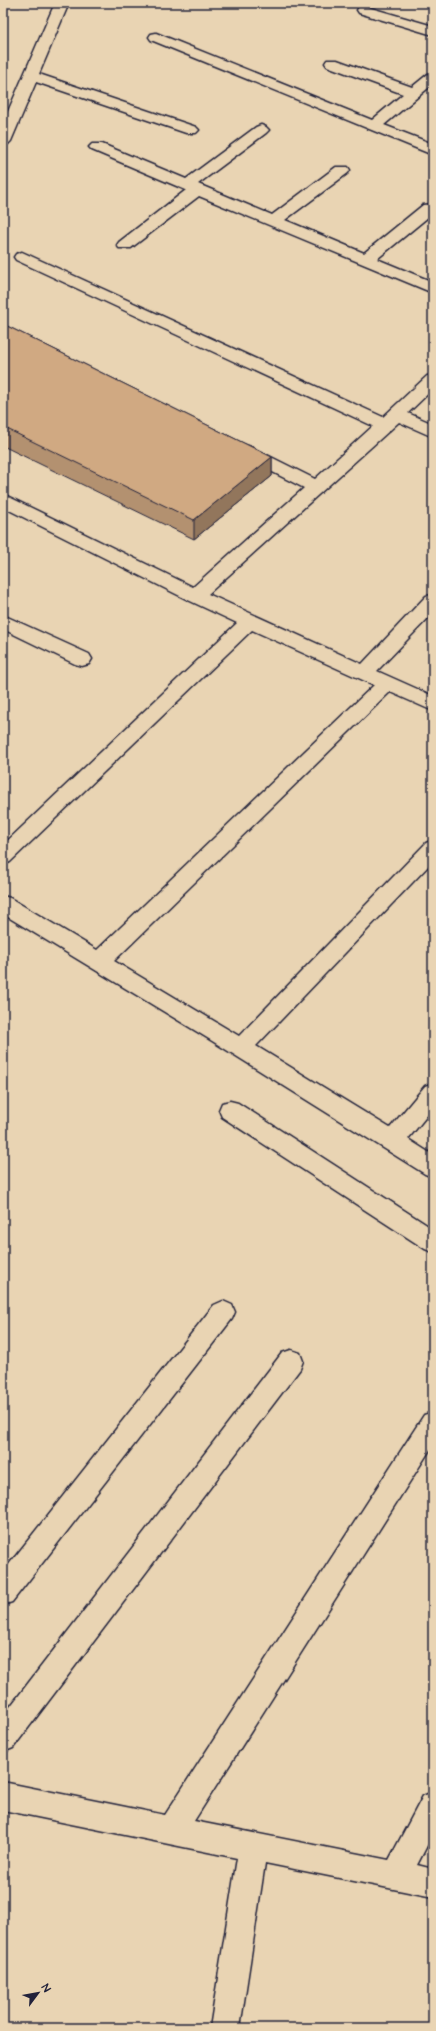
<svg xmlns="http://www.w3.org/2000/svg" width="436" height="2031" font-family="'Architects Daughter',sans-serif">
  <rect width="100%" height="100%" fill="#e9d4b3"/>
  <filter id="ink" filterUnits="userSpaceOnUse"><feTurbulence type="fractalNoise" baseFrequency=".025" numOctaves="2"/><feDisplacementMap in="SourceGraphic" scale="8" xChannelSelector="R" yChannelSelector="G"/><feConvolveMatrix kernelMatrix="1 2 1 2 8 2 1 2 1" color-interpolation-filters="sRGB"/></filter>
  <g filter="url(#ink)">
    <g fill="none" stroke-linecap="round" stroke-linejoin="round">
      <g stroke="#22223b" stroke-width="3">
        <path id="street" d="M 55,3 L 69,3 L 39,74 L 196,127 L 199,130 L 196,133 L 186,133 L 36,82 L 11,141 L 8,144 L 3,146 L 3,123 Z
          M 364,6 L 433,26 L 433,35 L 359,13 L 357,10 L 359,7 Z
          M 156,33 L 372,120 L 403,94 L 327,66 L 325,63 L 327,60 L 337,60 L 412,87 L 428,74 L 433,73 L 433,84 L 384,125 L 433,144 L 433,155 L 151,40 L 149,37 L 151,34 Z
          M 261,125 L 266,127 L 269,130 L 266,133 L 198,184 L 272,215 L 336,167 L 348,167 L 350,170 L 348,173 L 285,220 L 364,253 L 423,205 L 433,204 L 433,213 L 377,259 L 433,282 L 433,293 L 199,196 L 131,248 L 119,248 L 117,245 L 119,242 L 186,190 L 92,150 L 89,147 L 92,144 L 102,144 L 186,179 L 256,127 Z
          M 22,252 L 383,417 L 427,376 L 433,375 L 433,389 L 408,413 L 433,424 L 433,437 L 399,422 L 208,594 L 362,664 L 426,596 L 433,595 L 433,613 L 377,671 L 433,696 L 433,711 L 390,692 L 114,961 L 239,1036 L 426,843 L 433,840 L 433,861 L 256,1046 L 390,1128 L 425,1086 L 433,1083 L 433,1108 L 408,1139 L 433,1155 L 433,1177 L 425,1174 L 209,1039 L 3,914 L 3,896 L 10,898 L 97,950 L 374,685 L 252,630 L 10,862 L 3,865 L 3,845 L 237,623 L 188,600 L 3,507 L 3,494 L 193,587 L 304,488 L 239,455 L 236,451 L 239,447 L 245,445 L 251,447 L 315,479 L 373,426 L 16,260 L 14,257 L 16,254 Z
          M 3,615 L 89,654 L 92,659 L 89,664 L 82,666 L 75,664 L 3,629 Z
          M 230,1101 L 238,1103 L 433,1229 L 433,1252 L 425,1249 L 222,1117 L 219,1110 L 222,1103 Z
          M 223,1301 L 232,1305 L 235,1312 L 232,1319 L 12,1602 L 3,1605 L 3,1572 L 214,1305 Z
          M 291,1350 L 300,1353 L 303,1361 L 300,1369 L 13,1748 L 3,1752 L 3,1716 L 282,1353 Z
          M 433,1412 L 433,1445 L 194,1821 L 389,1860 L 423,1796 L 433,1792 L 433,1834 L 417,1865 L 433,1869 L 433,1897 L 265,1863 L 240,2028 L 210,2028 L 237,1858 L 3,1810 L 3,1782 L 165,1815 L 424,1415 Z"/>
      </g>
      <use href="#street" fill="#e9d4b3" fill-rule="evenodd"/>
    </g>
    <path fill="#b39170" stroke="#22223b" d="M 3,324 L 272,457 L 272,476 L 194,539 L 3,446 Z"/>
    <path fill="#92765b" stroke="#22223b" d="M 272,457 L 272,476 L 194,539 L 194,520 Z"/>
    <path fill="#d0a982" stroke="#22223b" d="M 3,324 L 272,457 L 194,520 L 3,427 Z"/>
  </g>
  <rect width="436" height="2031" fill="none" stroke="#e9d4b3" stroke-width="16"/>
  <rect x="8" y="8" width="420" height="2015" fill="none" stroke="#22223b" stroke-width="1.5" filter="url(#ink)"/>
  <g transform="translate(38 1993) rotate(58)" stroke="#e9d4b3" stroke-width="3" paint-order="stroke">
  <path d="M0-3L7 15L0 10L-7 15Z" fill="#22223b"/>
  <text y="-6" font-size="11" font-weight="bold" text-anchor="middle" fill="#22223b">N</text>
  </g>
</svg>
